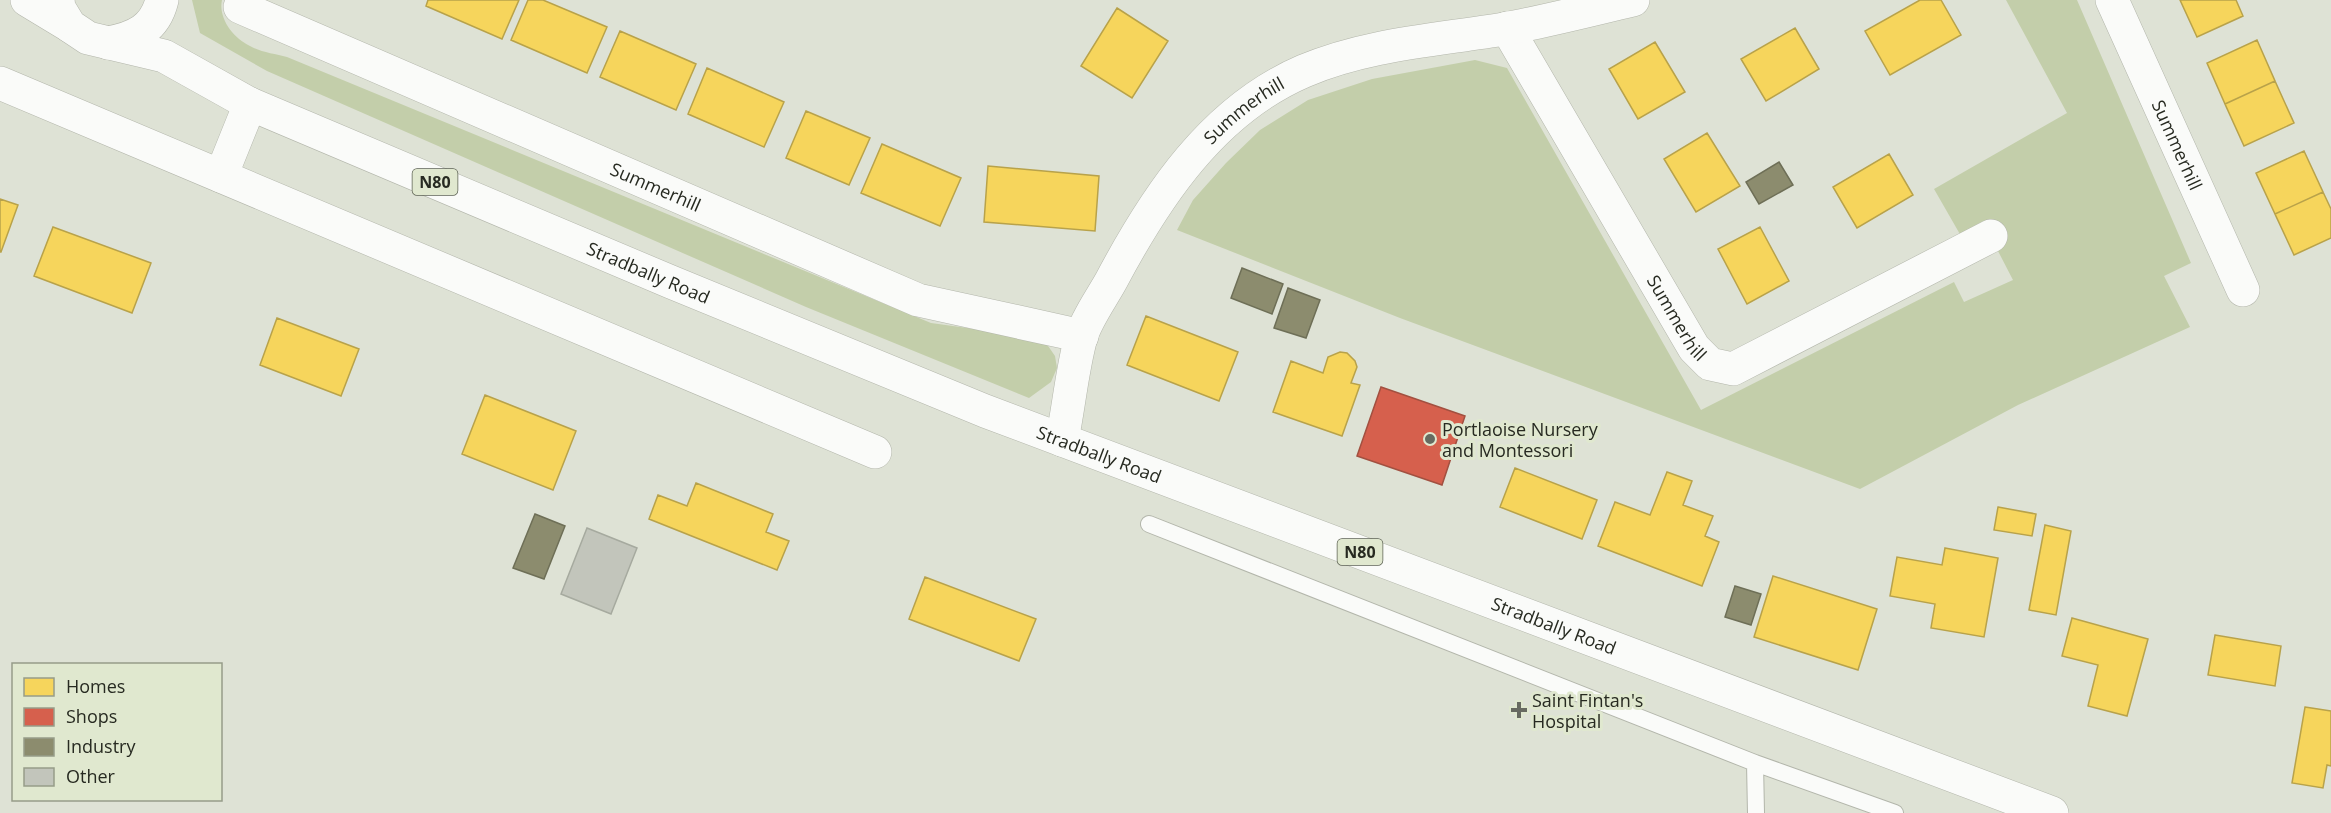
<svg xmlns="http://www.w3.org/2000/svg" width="2331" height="813" font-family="'Open Sans',sans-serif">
  <rect width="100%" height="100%" fill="#dee2d5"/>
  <path fill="#c3ceaa" d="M 192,0 L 222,0 C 218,18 233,38 250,46 C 260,52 275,54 287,57 L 931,323 L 1032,337 L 1046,343 L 1055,356 L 1057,368 L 1051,382 L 1029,398 L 806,307 L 267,71 L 200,33 Z
    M 2006,0 L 2077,0 L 2191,263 L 2164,276 L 2190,327 L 2018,405 L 1860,489 L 1400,318 L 1177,230 L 1193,200 L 1226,163 L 1260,130 L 1308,100 L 1372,79 L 1475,60 L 1507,68 L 1701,410 L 1954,282 L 1964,302 L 2013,280 L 1984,224 L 1961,236 L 1934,189 L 2067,113 Z"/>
  <path fill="#f6d55c" stroke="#b8a24a" stroke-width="1.5" d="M 428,0 L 519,0 L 502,39 L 426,6 Z
    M 528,0 L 543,0 L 607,27 L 587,73 L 511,40 Z
    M 1920,0 L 1941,0 L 1961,35 L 1890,75 L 1865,31 Z
    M 2180,0 L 2236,0 L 2243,16 L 2197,37 Z
    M 1117,8 L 1168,41 L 1132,98 L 1081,66 Z
    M 1795,28 L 1819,69 L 1766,101 L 1741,59 Z
    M 620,31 L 696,64 L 676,110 L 600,77 Z
    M 2257,40 L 2275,81 L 2225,104 L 2207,63 Z
    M 1655,42 L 1685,92 L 1638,119 L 1609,69 Z
    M 707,68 L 784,102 L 764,147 L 688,114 Z
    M 2275,81 L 2294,123 L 2244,146 L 2225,104 Z
    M 806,111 L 870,138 L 849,185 L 786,158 Z
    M 1707,133 L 1740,186 L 1696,212 L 1664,159 Z
    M 882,144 L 961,178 L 940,226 L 861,193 Z
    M 2304,151 L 2323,192 L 2275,214 L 2256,173 Z
    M 1889,154 L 1913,195 L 1857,228 L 1833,187 Z
    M 988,166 L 1099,176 L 1095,231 L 984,222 Z
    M 2323,192 L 2331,209 L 2331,238 L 2294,255 L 2275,214 Z
    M 0,199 L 18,205 L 1,252 L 0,252 Z
    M 53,227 L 151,263 L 132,313 L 34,276 Z
    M 1760,227 L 1789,281 L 1747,304 L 1718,249 Z
    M 1146,316 L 1238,352 L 1219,401 L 1127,365 Z
    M 277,318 L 359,349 L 341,396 L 260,365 Z
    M 1340,352 L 1347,353 L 1355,361 L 1357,367 L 1351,383 L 1360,385 L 1342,436 L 1273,412 L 1291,361 L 1323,373 L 1328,357 Z
    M 485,395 L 576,431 L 553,490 L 462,454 Z
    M 1515,468 L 1597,500 L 1582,539 L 1500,507 Z
    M 1667,472 L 1692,481 L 1683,505 L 1713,516 L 1705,536 L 1719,542 L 1702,586 L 1598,546 L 1615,502 L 1650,515 Z
    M 696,483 L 773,514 L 766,532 L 789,541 L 777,570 L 649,519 L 658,495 L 687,506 Z
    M 1998,507 L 2036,514 L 2032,536 L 1994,530 Z
    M 2045,525 L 2071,531 L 2056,615 L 2029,610 Z
    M 1945,548 L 1998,558 L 1984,637 L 1931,628 L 1935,604 L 1890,596 L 1897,557 L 1942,565 Z
    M 1773,576 L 1877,609 L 1858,670 L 1754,637 Z
    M 925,577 L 1036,619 L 1019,661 L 909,619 Z
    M 2072,618 L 2148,639 L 2127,716 L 2088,706 L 2098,665 L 2062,656 Z
    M 2215,635 L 2281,646 L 2275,686 L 2208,675 Z
    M 2305,707 L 2331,711 L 2331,766 L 2327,765 L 2323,788 L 2292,783 Z"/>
  <path fill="#d6604d" stroke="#a25040" stroke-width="1.5" d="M 1381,387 L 1465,416 L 1442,485 L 1357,456 Z"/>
  <path fill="#8c8c6e" stroke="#6e6f57" stroke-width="1.5" d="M 1779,162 L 1793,185 L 1759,204 L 1746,182 Z
    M 1242,268 L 1283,284 L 1272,314 L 1231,298 Z
    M 1288,288 L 1320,300 L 1306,338 L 1274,328 Z
    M 535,514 L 565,526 L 544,579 L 513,568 Z
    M 1735,586 L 1761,594 L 1751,625 L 1725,617 Z"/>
  <path fill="#c2c5bb" stroke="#a6aa9f" stroke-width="1.5" d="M 587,528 L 637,548 L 611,614 L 561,594 Z"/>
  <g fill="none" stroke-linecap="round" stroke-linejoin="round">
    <g stroke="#b3b6ab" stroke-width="18">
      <path id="lane" d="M 1149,524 L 1755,763
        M 1756,813 L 1755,763 L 1895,813"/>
    </g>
    <g stroke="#b3b6ab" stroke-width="34">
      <g id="street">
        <path id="s1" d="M 2112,0 L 2243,290"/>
        <path id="s2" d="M 240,7 L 918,300 L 1082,336"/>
        <path id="s3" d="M 1507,28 L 1694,348 L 1710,364 L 1733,369 L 1991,236"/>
        <path d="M 0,83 L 875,452"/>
        <path d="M 221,176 L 250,104"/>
        <path id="s4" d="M 1062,440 C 1069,406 1072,370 1081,337 C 1087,318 1101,299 1111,281 C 1156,196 1213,110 1304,71 C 1367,44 1438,40 1504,29 C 1548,21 1590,10 1633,0"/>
      </g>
    </g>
    <g stroke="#b3b6ab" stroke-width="34">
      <g id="primary">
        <path d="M 27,0 L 70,26"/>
        <path id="s5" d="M 58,0 L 59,8 L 70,26 L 88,38 L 164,56 L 250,104 L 671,282 L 985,411 L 2052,813"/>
        <path d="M 108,43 C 135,38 155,29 162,0"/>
      </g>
    </g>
    <use href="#lane" stroke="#fafbf9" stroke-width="16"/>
    <use href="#street" stroke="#fafbf9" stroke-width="33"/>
    <use href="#primary" stroke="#fafbf9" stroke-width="33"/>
  </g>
  <g fill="#676a60" stroke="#e0e8cf" stroke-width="2">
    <circle cx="1430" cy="439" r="6"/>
    <path d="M1516 701h6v6h6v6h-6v6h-6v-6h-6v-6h6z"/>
  </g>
  <g text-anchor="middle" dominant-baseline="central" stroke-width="6" stroke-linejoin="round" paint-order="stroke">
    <g fill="#e0e8cf" stroke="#5e6355" stroke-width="1.5">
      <rect x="412.5" y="169" width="45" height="26" rx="4.5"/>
      <rect x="1337.5" y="539" width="45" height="26" rx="4.5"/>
    </g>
    <g font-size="16" font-weight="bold" fill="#272a21">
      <text x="435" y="182">N80</text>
      <text x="1360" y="552">N80</text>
    </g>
    <g font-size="18" fill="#272a21" stroke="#e0e8cf">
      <text stroke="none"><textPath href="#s4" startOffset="387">Summerhill</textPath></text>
      <text stroke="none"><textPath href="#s1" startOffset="159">Summerhill</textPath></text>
      <text stroke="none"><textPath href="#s2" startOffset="453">Summerhill</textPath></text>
      <text stroke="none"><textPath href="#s5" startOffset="660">Stradbally Road</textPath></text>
      <text stroke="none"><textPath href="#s3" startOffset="336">Summerhill</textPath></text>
      <text stroke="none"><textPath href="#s5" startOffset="1146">Stradbally Road</textPath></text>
      <text stroke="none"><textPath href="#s5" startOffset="1632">Stradbally Road</textPath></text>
    </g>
    <g font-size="18" fill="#272a21" stroke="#e0e8cf" text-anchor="start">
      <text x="1442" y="429">Portlaoise Nursery<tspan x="1442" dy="21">and Montessori</tspan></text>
      <text x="1532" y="700">Saint Fintan's<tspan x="1532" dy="21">Hospital</tspan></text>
    </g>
  </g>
  <rect x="12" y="663" width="210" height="138" fill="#e0e8cf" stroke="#969c89" stroke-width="1.5"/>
  <rect x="24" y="678" width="30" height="18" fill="#f6d55c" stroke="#969c89" stroke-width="1.5"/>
  <text x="66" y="693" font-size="18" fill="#272a21">Homes</text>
  <rect x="24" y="708" width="30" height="18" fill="#d6604d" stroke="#969c89" stroke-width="1.5"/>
  <text x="66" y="723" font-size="18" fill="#272a21">Shops</text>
  <rect x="24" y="738" width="30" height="18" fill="#8c8c6e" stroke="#969c89" stroke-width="1.5"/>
  <text x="66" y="753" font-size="18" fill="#272a21">Industry</text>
  <rect x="24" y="768" width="30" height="18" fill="#c2c5bb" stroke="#969c89" stroke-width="1.5"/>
  <text x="66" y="783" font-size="18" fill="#272a21">Other</text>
</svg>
